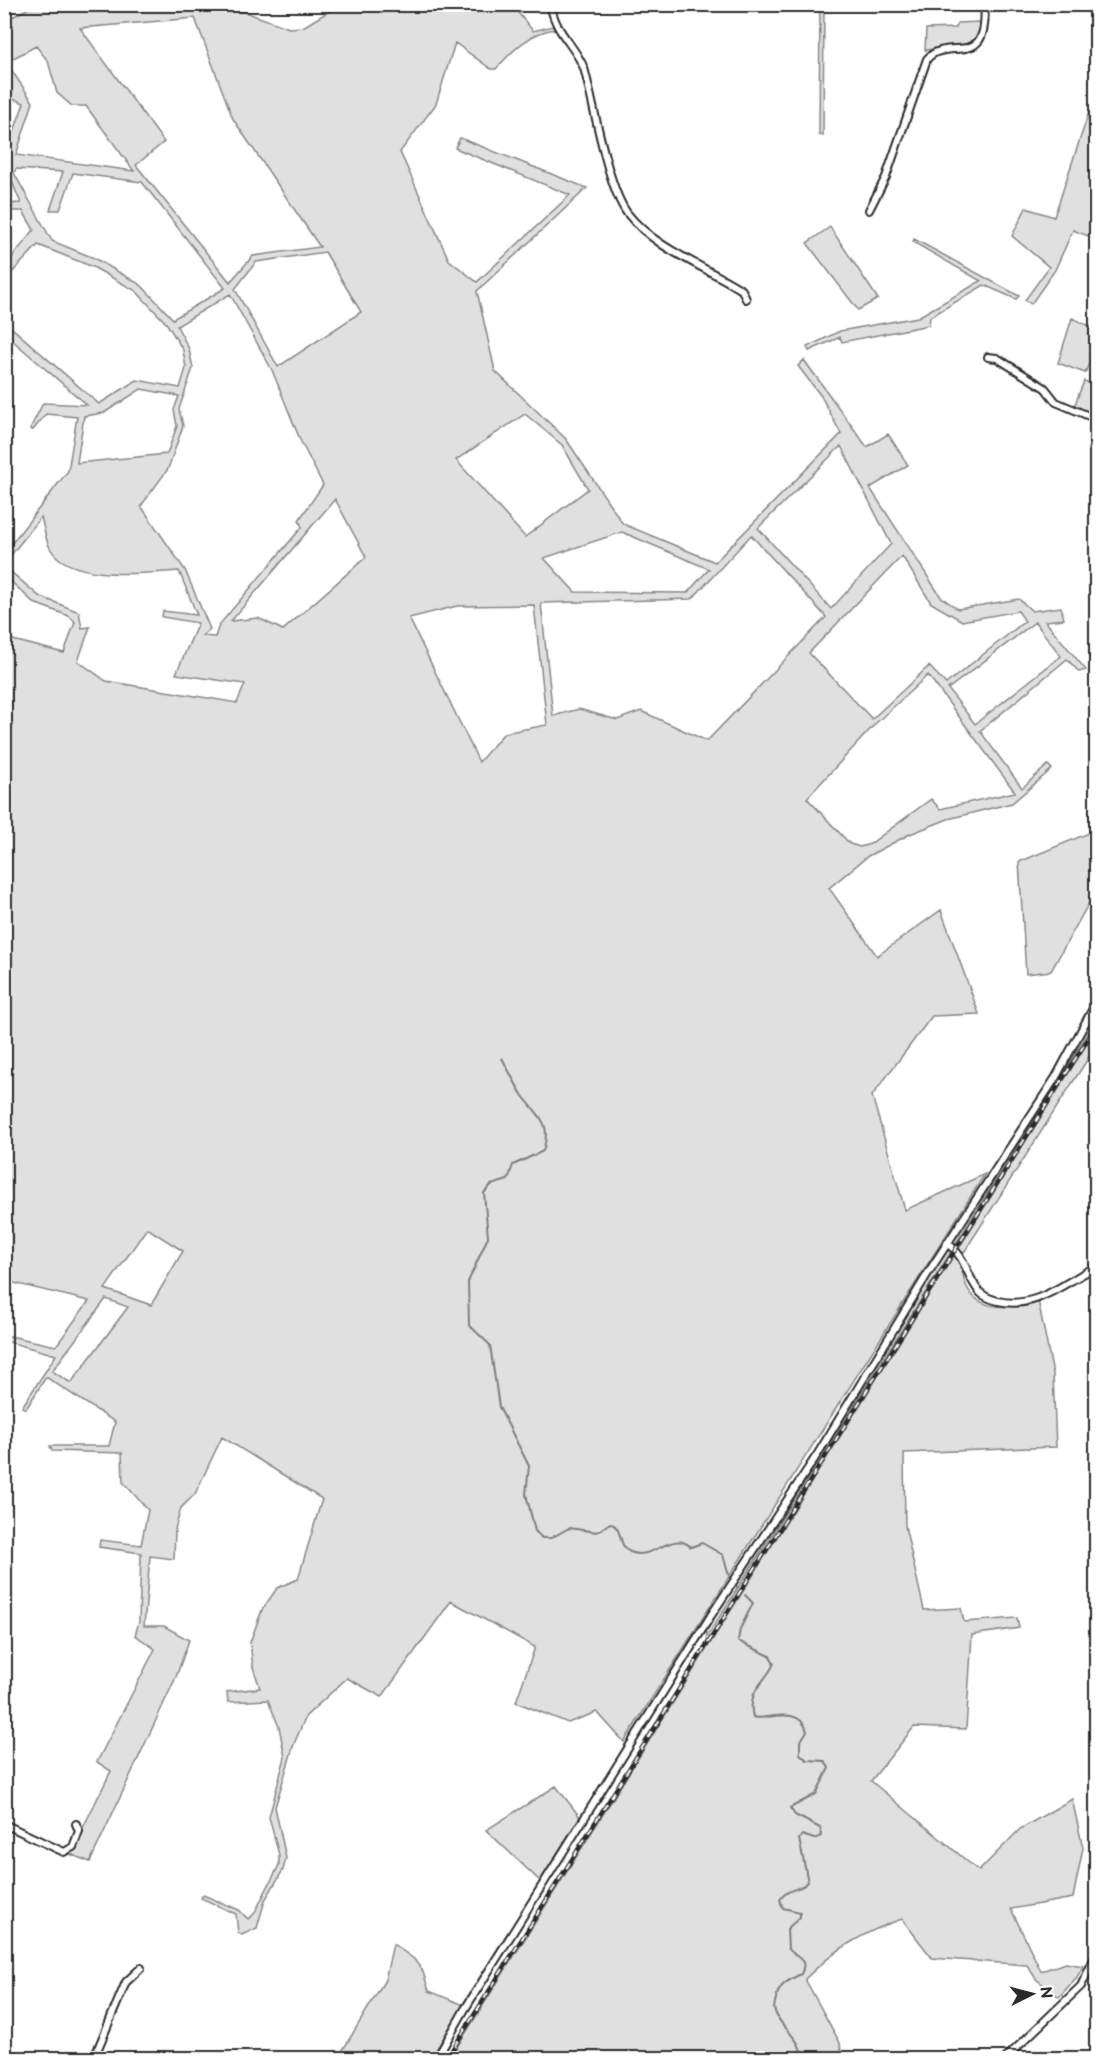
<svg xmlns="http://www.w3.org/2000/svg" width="1101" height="2063" font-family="'Balsamiq Sans',sans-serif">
  <rect width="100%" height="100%" fill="#fff"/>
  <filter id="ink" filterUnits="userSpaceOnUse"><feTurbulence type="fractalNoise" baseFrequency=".0167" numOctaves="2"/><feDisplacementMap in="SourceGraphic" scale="12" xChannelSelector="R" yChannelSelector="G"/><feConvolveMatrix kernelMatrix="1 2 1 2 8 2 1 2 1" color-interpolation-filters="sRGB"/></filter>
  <g filter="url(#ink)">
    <path fill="#e0e0e0" stroke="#868686" stroke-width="1.5" fill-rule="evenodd" d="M 157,4 L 245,12 L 289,28 L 303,27 L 339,5 L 512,5 L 533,31 L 553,26 L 555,29 C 530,32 512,51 496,69 L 491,69 L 455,43 L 436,104 L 400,152 L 449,260 L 477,282 L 570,195 L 455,148 L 460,138 L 587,188 L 477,291 L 495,371 L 566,439 L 623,524 L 715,562 L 841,434 L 821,396 L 798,366 L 804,360 L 867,447 L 888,434 L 908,465 L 870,488 L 941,597 L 958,609 L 1019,599 L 1032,611 L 1061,607 L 1064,619 L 1045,621 L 1086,670 L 1079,672 L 1067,659 L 980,731 L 1022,788 L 1048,765 L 1052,769 L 1012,803 L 948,819 L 910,834 L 868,856 L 829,888 L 877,956 L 941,910 L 979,1014 L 932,1016 L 872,1096 L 905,1210 L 985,1174 L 624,1742 L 597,1712 L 568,1723 L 516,1702 L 535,1647 L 451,1601 L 382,1697 L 347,1678 L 306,1716 L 294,1744 L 275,1807 L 286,1858 L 283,1870 L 265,1900 L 257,1928 L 242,1935 L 238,1933 L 236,1914 L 201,1898 L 203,1895 L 239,1910 L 248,1919 L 254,1914 L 279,1865 L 279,1855 L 269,1817 L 285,1757 L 279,1727 L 268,1700 L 228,1702 L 227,1692 L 260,1688 L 253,1667 L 250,1642 L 262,1610 L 277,1588 L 298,1579 L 322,1499 L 222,1437 L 195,1494 L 181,1508 L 175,1529 L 174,1559 L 150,1556 L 144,1626 L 164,1626 L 189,1640 L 176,1677 L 90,1862 L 70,1854 L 111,1771 L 97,1762 L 155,1649 L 135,1635 L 139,1622 L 141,1553 L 99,1547 L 100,1540 L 141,1545 L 148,1510 L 123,1482 L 122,1453 L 52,1451 L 50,1446 L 109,1446 L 115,1422 L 46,1377 L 26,1409 L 22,1407 L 56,1355 L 5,1341 L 5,1335 L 56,1346 L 89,1301 L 6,1281 L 5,1283 L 5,638 L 64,653 L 75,622 L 69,616 L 34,603 L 5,576 L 5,567 L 39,596 L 79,612 L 82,628 L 90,627 L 78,661 L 106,681 L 237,703 L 245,684 L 176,674 L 198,623 L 162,617 L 163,611 L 197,615 L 179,571 C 146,573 68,582 50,548 C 45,539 44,527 41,517 L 7,560 L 5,552 L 68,471 L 77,417 L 46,414 L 33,430 L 30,429 L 43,403 L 87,405 L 5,334 L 5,322 L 99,404 L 137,380 L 180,388 L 186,368 L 183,350 L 167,324 L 136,291 L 93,267 L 38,245 L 5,280 L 5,266 L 34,230 L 23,211 L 5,211 L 5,204 L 21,203 C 0,160 9,146 24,103 L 5,96 L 5,21 L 34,5 ZM 195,18 L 233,119 L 320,247 L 253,256 L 230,282 L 136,165 L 164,142 L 80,28 ZM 36,46 L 48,61 L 57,93 L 72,106 L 86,106 L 134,171 L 16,155 L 33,102 L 6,62 ZM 16,169 L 63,172 L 50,210 L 60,210 L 73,173 L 142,182 L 225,288 L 173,319 L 141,285 L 94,258 L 52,241 L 14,173 ZM 325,252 L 361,312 L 278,367 L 235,289 L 256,262 ZM 230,294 L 272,370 L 301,442 L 323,485 L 299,520 L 302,527 L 219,625 L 215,637 L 202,636 L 210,629 L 185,570 L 141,506 L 168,469 L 183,426 L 179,409 L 193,368 L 189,349 L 177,326 ZM 141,389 L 179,396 L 174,410 L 177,426 L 167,454 L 77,463 L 84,416 L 104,413 ZM 525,414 L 562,445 L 588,489 L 525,537 L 456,460 ZM 841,446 L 891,544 L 831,609 L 758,528 ZM 335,499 L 366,557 L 283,630 L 258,618 L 231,621 ZM 622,532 L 709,569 L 687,593 L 575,592 L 544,558 ZM 751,535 L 826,617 L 707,741 L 641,711 L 617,720 L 579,709 L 553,716 L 541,603 L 692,599 ZM 902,556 L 931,603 L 962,621 L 1018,611 L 1025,621 L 946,684 L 929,666 L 872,719 L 809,653 ZM 534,605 L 547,725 L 504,733 L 479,762 L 409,618 L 457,606 ZM 1035,622 L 1061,656 L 975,724 L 948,689 ZM 928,675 L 1015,792 L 940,809 L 931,799 L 870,844 L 860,847 L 850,844 L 807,798 L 876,723 ZM 147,1228 L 183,1251 L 151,1305 L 105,1289 ZM 106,1299 L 128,1307 L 71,1383 L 52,1371 Z
      M 824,4 L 824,5 L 823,136 L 819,135 L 820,5 Z
      M 980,22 C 985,50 942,47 925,50 L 926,29 L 956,28 L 957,23 Z
      M 1096,102 L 1096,239 L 1073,230 L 1055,270 L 1031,304 L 1025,300 L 1049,267 L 1012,236 L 1026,208 L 1054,217 L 1089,112 Z
      M 830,227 L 878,299 L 858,310 L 807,243 Z
      M 914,239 L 1019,296 L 1016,299 L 984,285 L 930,317 L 929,325 L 842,342 L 840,337 L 809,351 L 807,347 L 840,331 L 918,317 L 981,281 L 913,242 Z
      M 1072,318 L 1096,329 L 1096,347 L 1085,373 L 1058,363 Z
      M 1084,381 L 1096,385 L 1096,421 L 1072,412 Z
      M 1096,830 L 1096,890 L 1051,971 L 1026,974 L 1019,862 Z
      M 1096,1009 L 1096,1020 L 953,1248 L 950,1243 Z
      M 1096,1029 L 1096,1046 L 961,1257 L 957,1251 Z
      M 946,1249 L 951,1252 L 707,1637 L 706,1626 Z
      M 954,1255 C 962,1263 962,1275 966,1285 C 978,1314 1015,1308 1038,1300 L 1053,1374 L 1056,1447 L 904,1453 L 905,1526 L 924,1610 L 961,1608 L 964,1622 L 1017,1618 L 1019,1628 L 972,1635 L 966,1729 L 914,1727 L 871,1781 L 979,1871 L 1020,1829 L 1072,1799 L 1083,1848 L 1073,1898 L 1011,1909 L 1041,1971 L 1066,1963 L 1083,1966 L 1077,1977 L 1059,1997 L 1036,1979 L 1027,1965 L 932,1958 L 902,1919 C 863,1932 834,1950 805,1979 L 840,2043 L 842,2058 L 450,2058 Z
      M 556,1786 L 580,1817 L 540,1881 L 486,1830 Z
      M 393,1944 L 414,1959 L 423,1972 L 429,1991 L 464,2005 L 431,2058 L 338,2058 L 385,1980 Z"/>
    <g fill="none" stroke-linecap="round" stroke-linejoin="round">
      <path stroke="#7e7e7e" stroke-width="2" d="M 502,1058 C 509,1071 515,1084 523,1096 C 539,1117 552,1122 543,1151 L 513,1165 L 508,1180 L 491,1185 L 484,1193 L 488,1237 L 468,1282 L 469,1325 L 490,1345 L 499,1407 L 529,1466 L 526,1494 L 535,1531 L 542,1538 L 551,1538 L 569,1528 L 597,1532 L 610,1523 C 624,1528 617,1546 630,1552 C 651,1562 673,1529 691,1547 L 702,1543 L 723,1555 L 730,1579 L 737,1587
        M 745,1595 L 753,1603 L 740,1629 L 738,1641 L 770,1656 L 774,1663 C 767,1682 746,1689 753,1717 C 763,1722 799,1703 807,1731 L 800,1742 L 800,1754 L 807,1760 L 825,1761 L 829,1768 L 816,1794 L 790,1808 L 795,1815 L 820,1828 L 822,1836 L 814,1839 L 802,1835 L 799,1839 L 808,1882 C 799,1891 786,1888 780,1900 L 783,1908 L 800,1912 L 800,1917 L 787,1929 L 788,1948 C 796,1959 809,1958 801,1974 C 784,1982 777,1986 774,2008 C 777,2026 802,2037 802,2058"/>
      <g stroke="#2b2b2b" stroke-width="10">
        <path id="street" d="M 550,4 C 557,36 572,41 584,68 C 594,104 607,186 627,213 C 655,249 705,266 742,290 L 746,299
          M 869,210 L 886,177 L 927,59 C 948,35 990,72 984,4
          M 988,357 L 997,358 L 1045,388 L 1056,402 L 1096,419
          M 947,1243 C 967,1258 965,1273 978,1290 C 982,1296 990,1299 998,1301 C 1037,1310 1064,1282 1096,1267
          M 4,1824 L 64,1852 L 73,1847 L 79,1831 L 76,1824
          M 55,2058 L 83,2056 L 91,2058
          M 94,2058 L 126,1982 L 141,1968
          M 437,2058 L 465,2009 L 710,1617 L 817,1455 L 930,1270 L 1056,1077 L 1096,1003
          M 1006,2058 L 1081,1986 L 1096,1955"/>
      </g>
      <use href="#street" stroke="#fff" stroke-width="6"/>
      <g stroke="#2b2b2b" stroke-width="4.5">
        <path id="rail" d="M 447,2058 L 1096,1026"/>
      </g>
      <use href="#rail" stroke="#fff" stroke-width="2" stroke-dasharray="7" stroke-linecap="butt"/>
    </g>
  </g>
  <rect width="1101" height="2063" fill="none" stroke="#fff" stroke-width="24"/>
  <rect x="12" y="12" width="1077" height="2039" fill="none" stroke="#2b2b2b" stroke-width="2" filter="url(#ink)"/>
  <g transform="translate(1032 1994) rotate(84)" stroke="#ffffff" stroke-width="4.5" paint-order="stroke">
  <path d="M0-4.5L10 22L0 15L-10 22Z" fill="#2b2b2b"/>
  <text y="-9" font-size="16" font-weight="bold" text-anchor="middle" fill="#2b2b2b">N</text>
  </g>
</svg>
